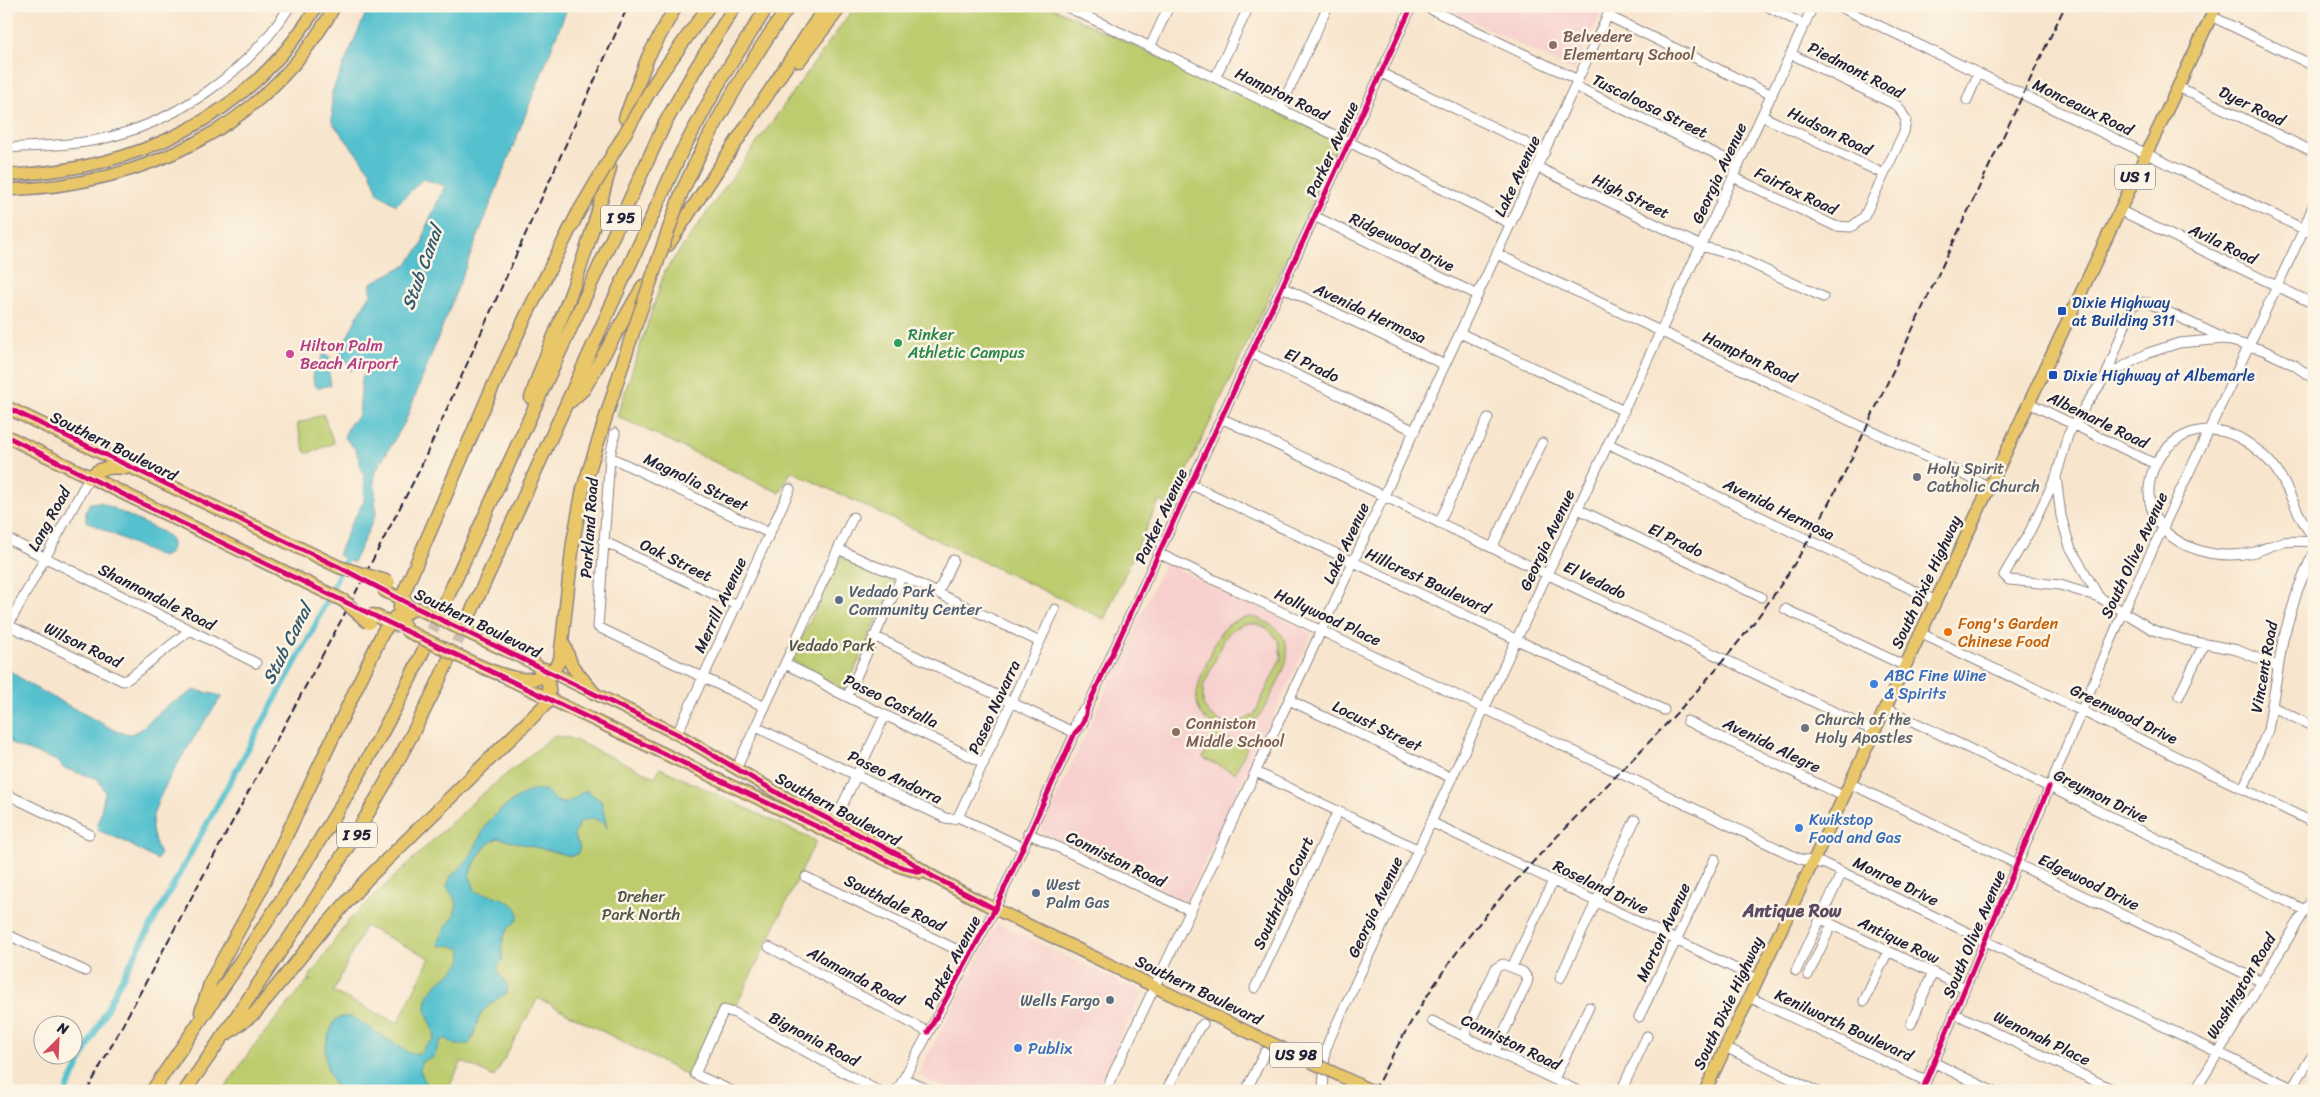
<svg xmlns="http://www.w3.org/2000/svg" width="2320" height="1097" font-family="Sriracha,sans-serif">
  <rect width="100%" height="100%" fill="#fcf5e5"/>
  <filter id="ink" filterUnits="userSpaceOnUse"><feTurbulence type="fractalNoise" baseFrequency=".02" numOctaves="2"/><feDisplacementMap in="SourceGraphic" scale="10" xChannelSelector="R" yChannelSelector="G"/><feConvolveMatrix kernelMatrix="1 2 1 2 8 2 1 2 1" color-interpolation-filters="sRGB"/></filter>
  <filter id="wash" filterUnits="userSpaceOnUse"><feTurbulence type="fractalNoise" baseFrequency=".0096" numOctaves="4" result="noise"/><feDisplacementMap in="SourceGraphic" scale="20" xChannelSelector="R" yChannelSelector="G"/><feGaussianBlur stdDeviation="1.12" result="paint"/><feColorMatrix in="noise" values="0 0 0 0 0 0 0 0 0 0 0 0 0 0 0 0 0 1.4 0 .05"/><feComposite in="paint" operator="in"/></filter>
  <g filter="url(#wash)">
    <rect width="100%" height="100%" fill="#f8e5cd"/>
    <path fill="#f7d0cd" d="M 1441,6 L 1604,6 L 1574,71 Z
      M 1165,563 L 1312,633 L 1186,901 L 1041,831 Z
      M 998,923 L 1142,993 L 1095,1091 L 951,1091 L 917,1075 Z"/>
    <path fill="#bccc6e" stroke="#6f7754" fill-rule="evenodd" d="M 855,6 L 964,6 L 977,11 L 981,6 L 1049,6 L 1336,140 L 1338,148 L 1171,506 L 1159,501 L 1104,619 L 791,471 L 780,493 L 617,416 L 665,271 Z
      M 323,414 L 334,443 L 308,453 L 305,452 L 297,424 Z
      M 842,555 L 896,578 L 846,689 L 843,691 L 791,660 Z
      M 1251,617 C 1274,621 1292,638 1286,662 C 1284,671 1278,681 1274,690 C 1260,718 1244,747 1209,722 C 1186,705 1201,675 1210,656 C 1214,645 1218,634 1227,626 C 1234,620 1242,618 1251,617 ZM 1244,624 L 1257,624 L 1267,628 L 1273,634 L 1279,642 L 1281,658 L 1254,715 L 1236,724 L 1227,724 L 1219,721 L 1209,714 L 1203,705 L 1203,687 L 1225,638 L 1232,630 Z
      M 1215,732 L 1247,748 L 1235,773 L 1203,758 Z
      M 553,736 L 570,738 L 655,777 L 660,768 L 816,841 L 736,1006 L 726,1006 L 689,1076 L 538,998 L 494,1077 L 462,1061 L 447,1091 L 223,1091 L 252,1048 L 308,980 L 311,981 L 308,979 L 348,921 L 475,800 ZM 365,926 L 430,958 L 398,1023 L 333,992 Z"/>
    <path fill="#55c1cf" stroke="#3c7285" d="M 369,6 L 568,6 L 405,422 L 374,474 L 376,514 L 353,563 L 338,555 L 350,526 L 364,501 L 365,479 L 356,450 L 344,437 L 350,424 L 359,415 L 362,377 L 370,372 L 367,366 L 350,370 L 345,358 L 339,359 L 339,354 L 359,313 L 371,294 L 371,283 L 406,265 L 422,245 L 426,227 L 445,186 L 423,179 L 396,205 L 378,193 L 370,171 L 332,122 L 332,92 Z
      M 323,354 L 330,357 L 327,363 L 331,385 L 318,388 L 314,385 L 312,368 L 314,362 L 321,361 Z
      M 100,502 L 164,533 C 172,540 174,543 170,553 L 163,557 L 152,553 L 86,521 L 86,510 L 90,503 Z
      M 6,668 L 30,685 L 118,732 L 131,734 L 140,730 L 170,703 L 175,702 L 195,690 L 222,696 C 204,723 155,792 152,822 C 151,834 156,844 160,855 L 157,860 L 122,840 L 97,830 L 105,792 L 98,779 L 63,768 L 58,761 L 13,745 L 7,736 L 9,693 L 6,685 Z
      M 533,790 L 545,790 C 548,792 551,797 554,799 C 565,809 575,798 583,791 L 587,791 L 601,801 L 607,828 L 604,823 L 592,818 L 579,823 L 574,836 C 578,843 582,847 577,854 L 571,856 L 498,838 C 483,844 476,861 469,875 L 476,892 C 487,894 523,900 518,918 C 516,923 511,925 508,929 C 501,939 501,949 503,959 L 498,966 L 499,974 L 508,986 L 506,994 C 495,1000 484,1007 479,1018 C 475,1027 475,1036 469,1044 L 456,1045 L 446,1039 L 441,1040 L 434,1057 L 421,1062 L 420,1069 L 428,1091 L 337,1091 C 322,1060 321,1051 335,1020 L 342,1017 L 352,1017 L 411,1054 L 421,1053 L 425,1046 L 434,1040 C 437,1023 419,1016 429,995 C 437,977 468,969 461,950 C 454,945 449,945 440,946 L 438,944 L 444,930 L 454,916 L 457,903 L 447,887 C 452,870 454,875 464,864 C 475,852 479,836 487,824 C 494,813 521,794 533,790 Z"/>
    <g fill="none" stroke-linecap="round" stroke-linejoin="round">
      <path stroke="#55c1cf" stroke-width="6" d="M 66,1091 L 119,984 L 311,634 L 349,552"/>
    </g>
  </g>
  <g filter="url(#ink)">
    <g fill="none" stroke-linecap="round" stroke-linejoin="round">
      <path stroke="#cdbeb0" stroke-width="12" stroke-dasharray="12 6" stroke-linecap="butt" d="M 425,647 L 442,609
        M 449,659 L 467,621"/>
      <g stroke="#8d8484" stroke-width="11">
        <path id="minor" d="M 1065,6 L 1349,142 L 1511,224
          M 1424,6 L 1578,80
          M 1767,6 L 1805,25
          M 1838,6 L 2314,234
          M 1608,16 L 1772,95
          M 2211,16 L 2314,66
          M 1150,47 L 1169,6
          M 1381,73 L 1545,152
          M 1215,78 L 1249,6
          M 1575,86 L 1739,165
          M 2178,87 L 2314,152
          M 1967,100 L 1978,74
          M 1280,109 L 1328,6
          M 1762,116 L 1884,174
          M 6,148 C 37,146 67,146 97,140 C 174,124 248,73 290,6
          M 1537,167 L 1701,246 L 1733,255 L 1823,297
          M 1733,177 L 1835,226 L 1851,227 L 1864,217 L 1904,132 L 1906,120 L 1898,106 L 1791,54
          M 2119,210 L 2314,304
          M 1314,216 L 1478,295
          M 1497,254 L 1990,487
          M 1282,287 L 1445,365
          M 1460,333 L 1624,411
          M 1251,353 L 1415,431
          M 2106,376 L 2132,306 L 2140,302 L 2149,303 L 2221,337
          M 2029,403 L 2155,464
          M 1221,418 L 1874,731
          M 615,433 L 610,457 L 598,627 L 765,707
          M 1609,444 L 1936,601
          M 610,457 L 769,533
          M 2056,477 L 2030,531 L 2004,575 L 2009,580 L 2060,585 L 2099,597
          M 1190,484 L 1664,710
          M 1578,509 L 1761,597
          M 1439,523 L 1488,418
          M 6,538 L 256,663
          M 2314,538 C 2293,513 2289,479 2265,457 C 2176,371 2093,516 2198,550 C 2216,556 2237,556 2255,552 C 2264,549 2274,544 2283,542 C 2293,541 2304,541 2314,542
          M 603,541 L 736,605
          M 1492,548 L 1542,443
          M 838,549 L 875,566 L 902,576 L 1040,642
          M 1158,553 L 1800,859 L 1825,864 L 2292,1088
          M 938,593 L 953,560
          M 1785,609 L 1905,666
          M 8,625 L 123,681 L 128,679 L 190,630
          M 6,629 L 89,478
          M 1920,633 L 2314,823
          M 874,636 L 1075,733
          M 785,664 L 814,678 L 835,691 L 984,763
          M 2277,666 L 2237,650 L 2185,640 L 2153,630 L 2099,597 L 2070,547 L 2061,516 L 2056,477 L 2068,435 L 2085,406 L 2106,376 L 2148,353 L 2179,343 L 2224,339 L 2263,350 L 2294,365 L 2314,379
          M 2179,696 L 2204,644
          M 847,697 L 902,576
          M 1289,700 L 1452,778
          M 2271,706 L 2314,727
          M 1885,708 L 2305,910
          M 1687,721 L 1843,796
          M 756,727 L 945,818 L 953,819 L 958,817 L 1022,847
          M 1075,733 C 1074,722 1078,714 1087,708
          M 677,734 L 790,489
          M 736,769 L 853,517
          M 1256,772 L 1419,850
          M 1849,783 L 2262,982
          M 2243,789 L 2268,730 L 2283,639 L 2298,589 L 2314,551
          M 6,794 L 89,834
          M 958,817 L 1055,609
          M 1431,822 L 1757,979
          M 834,823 L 885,715
          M 1028,833 L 1191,911
          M 806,877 L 970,956
          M 1821,919 L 1965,988
          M 6,934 L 85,971
          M 769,947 L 928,1032
          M 1512,967 L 1553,881
          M 1796,971 L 1842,872
          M 1808,975 L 1832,924
          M 1560,978 L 1635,820
          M 1255,988 L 1338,811
          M 1749,997 L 1926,1081
          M 1864,1001 L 1888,951
          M 1954,1013 L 2116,1091
          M 1639,1017 L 1715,859
          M 1432,1021 L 1578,1091
          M 1911,1024 L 1933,972
          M 1464,1036 L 1496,968 L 1503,964 L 1523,972 L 1528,979 L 1527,983 L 1495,1051
          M 1725,1047 L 1816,1091
          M 1933,1062 L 1992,1091
          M 904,1078 L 930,1091
          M 1554,1079 L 1589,1007
          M 732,1091 L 695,1074 L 724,1010 L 735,1013 L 878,1091
          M 897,1091 L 995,909 L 1075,733 C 1083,726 1086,718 1087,708 L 1412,6
          M 1105,1091 L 1192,908 L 1612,6
          M 1166,1091 L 1199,1028 L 1203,1024
          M 1246,1091 L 1265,1052
          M 1323,1091 L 1325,1052 L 1330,1038 L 1813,6
          M 1621,1091 L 1647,1036
          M 1922,1091 L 2123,612 L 2304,229 L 2314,203
          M 2195,1091 L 2314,896
          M 2290,1091 L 2314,1053"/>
      </g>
      <g stroke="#8d8484" stroke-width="14">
        <path id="major" d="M 6,175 C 135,171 249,118 317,6
          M 6,190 C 144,185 265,129 335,6
          M 543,668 L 677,734 L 783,796 L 905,858 L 932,876 L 983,903 L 1221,1019
          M 508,679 L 901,867 L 921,873
          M 1705,1091 L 2216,6"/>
      </g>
      <g stroke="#8d8484" stroke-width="15">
        <path id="highway" d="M 799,61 L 841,6
          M 657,79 L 709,6
          M 625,118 L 648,57 L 676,6
          M 681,194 C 711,127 747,65 789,6
          M 668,245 L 826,6
          M 531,398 C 541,364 556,333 568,301 C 585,257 598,213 610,168
          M 571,401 L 584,389 L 643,286
          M 6,407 L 339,567
          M 6,436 L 344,601
          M 89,478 C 100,466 111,467 126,468
          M 385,591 L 407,602
          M 442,609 L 664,125 L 696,68 L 735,6
          M 373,615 L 396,625
          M 467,621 L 681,153 L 723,76 L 768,6
          M 407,631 L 399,615 L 401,599 L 489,395 L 527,314 L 578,213
          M 564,645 L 572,666 L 594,693
          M 473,663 C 500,675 541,694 560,660 L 573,542 L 583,489 L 630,341
          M 201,1012 L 211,981 L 258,895 L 383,632 L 395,617 L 417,608
          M 221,1038 L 255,1013 L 324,928 L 367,879 L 546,704 C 554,687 546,675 534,663 L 484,640
          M 152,1091 C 250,947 352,806 425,647
          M 185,1091 C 281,952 379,813 449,659"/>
      </g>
      <use href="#minor" stroke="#fff" stroke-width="9"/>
      <use href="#major" stroke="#e9c769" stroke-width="11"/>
      <use href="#highway" stroke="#e9c769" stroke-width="12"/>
      <path stroke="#22223b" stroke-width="2" stroke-dasharray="8 4" stroke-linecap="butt" d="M 87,1091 L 344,615 L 418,473 L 628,6
        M 1374,1091 C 1405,1028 1441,969 1486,915 C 1575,809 1684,719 1766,606 C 1822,529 1860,440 1901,354 C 1955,238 2010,122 2065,6"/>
      <g stroke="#8d8484" stroke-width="14" stroke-linecap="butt">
        <path id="major-bridge" d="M 1221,1019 L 1372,1091"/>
      </g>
      <g stroke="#8d8484" stroke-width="15" stroke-linecap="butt">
        <path id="highway-bridge" d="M 578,213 L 657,79
          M 630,341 L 681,194
          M 339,567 L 389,582
          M 344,601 L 369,623
          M 417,608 L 484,640
          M 407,631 L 473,663"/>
      </g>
      <use href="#major-bridge" stroke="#e9c769" stroke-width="11"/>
      <use href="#highway-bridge" stroke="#e9c769" stroke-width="12"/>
      <g stroke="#fcf5e5" stroke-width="8">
        <path id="cycleway" d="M 6,407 L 339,567 L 417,608 L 677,734 L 783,796 L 905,858 L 932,876 L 995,909
          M 6,436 C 302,585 603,723 901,867 L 920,872
          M 928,1032 L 995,909 L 1075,733 C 1083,726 1086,718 1087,708 L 1412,6
          M 1922,1091 L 2049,787"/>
      </g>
      <use href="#cycleway" stroke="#d6006c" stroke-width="5"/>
    </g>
  </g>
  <g fill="#8d6e63" stroke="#fcf5e5" stroke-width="2">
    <circle cx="1553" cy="45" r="5"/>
    <circle cx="1176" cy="732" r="5"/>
  </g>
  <g fill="#1a4fb4" stroke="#fcf5e5" stroke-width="2">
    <rect x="2057" y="306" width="10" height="10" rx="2.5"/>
    <rect x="2048" y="370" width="10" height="10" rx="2.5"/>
  </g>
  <circle fill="#2e9e5b" stroke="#fcf5e5" stroke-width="2" cx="898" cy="343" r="5"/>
  <circle fill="#d1479c" stroke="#fcf5e5" stroke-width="2" cx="290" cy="354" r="5"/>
  <g fill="#6b7280" stroke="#fcf5e5" stroke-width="2">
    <circle cx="1917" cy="477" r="5"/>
    <circle cx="1805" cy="728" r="5"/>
  </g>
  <g fill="#5c6f8a" stroke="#fcf5e5" stroke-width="2">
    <circle cx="839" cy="600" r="5"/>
    <circle cx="1036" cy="893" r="5"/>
    <circle cx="1110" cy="1000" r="5"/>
  </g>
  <circle fill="#e8710a" stroke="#fcf5e5" stroke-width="2" cx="1948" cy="632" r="5"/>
  <g fill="#3f7fe0" stroke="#fcf5e5" stroke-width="2">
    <circle cx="1874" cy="684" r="5"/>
    <circle cx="1799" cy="828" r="5"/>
    <circle cx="1018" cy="1048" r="5"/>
  </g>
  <g text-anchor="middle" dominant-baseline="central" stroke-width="5" stroke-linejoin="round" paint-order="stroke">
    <g fill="#fcf5e5" stroke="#63616e" stroke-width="1">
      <rect x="2115" y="164.5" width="40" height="25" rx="4"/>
      <rect x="601" y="205.5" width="40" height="25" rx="4"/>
      <rect x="337" y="822.5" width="40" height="25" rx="4"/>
      <rect x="1270" y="1042.5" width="52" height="25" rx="4"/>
    </g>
    <g font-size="15" font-weight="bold" fill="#22223b">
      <text x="2135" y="177">US 1</text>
      <text x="621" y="218">I 95</text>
      <text x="357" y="835">I 95</text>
      <text x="1296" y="1055">US 98</text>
    </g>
    <g font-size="16" fill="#785e54" stroke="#fcf5e5" text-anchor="start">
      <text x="1563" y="36">Belvedere<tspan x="1563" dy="18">Elementary School</tspan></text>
      <text x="1186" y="723">Conniston<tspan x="1186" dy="18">Middle School</tspan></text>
    </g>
    <g font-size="16" fill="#22223b" stroke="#fcf5e5">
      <text transform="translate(1856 70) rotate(27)">Piedmont Road</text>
      <text transform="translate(1282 94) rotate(26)">Hampton Road</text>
      <text transform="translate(1650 106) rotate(26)">Tuscaloosa Street</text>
      <text transform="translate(2252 106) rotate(26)">Dyer Road</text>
      <text transform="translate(2083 107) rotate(26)">Monceaux Road</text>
      <text transform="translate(1830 131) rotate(26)">Hudson Road</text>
      <text transform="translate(1332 149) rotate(-65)">Parker Avenue</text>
      <text transform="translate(1719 173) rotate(-65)">Georgia Avenue</text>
      <text transform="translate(1517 176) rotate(-65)">Lake Avenue</text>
      <text transform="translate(1796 191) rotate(26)">Fairfax Road</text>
      <text transform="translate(1631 196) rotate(26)">High Street</text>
      <text transform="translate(1402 242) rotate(26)">Ridgewood Drive</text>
      <text transform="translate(2223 244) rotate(26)">Avila Road</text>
      <text transform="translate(1370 313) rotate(25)">Avenida Hermosa</text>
      <text transform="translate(1750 357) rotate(25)">Hampton Road</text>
      <text transform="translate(1312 365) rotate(26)">El Prado</text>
      <text transform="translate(2098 420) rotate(26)">Albemarle Road</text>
      <text transform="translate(114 446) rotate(26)">Southern Boulevard</text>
      <text transform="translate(696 482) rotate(26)">Magnolia Street</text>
      <text transform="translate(1779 509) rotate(26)">Avenida Hermosa</text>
      <text transform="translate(1161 516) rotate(-65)">Parker Avenue</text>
      <text transform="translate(49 519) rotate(-61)">Lang Road</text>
      <text transform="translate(589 528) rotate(-86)">Parkland Road</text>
      <text transform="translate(1547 540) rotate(-65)">Georgia Avenue</text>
      <text transform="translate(1676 540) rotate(26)">El Prado</text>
      <text transform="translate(1346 543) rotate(-65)">Lake Avenue</text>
      <text transform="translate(2134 555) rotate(-65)">South Olive Avenue</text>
      <text transform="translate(676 560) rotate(26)">Oak Street</text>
      <text transform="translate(1595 580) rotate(26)">El Vedado</text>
      <text transform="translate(1428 581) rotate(25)">Hillcrest Boulevard</text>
      <text transform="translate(1926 582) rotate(-65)">South Dixie Highway</text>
      <text transform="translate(157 597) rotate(27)">Shannondale Road</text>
      <text transform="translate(720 605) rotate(-65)">Merrill Avenue</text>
      <text transform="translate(1328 617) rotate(25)">Hollywood Place</text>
      <text transform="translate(478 623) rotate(26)">Southern Boulevard</text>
      <text transform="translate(83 645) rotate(26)">Wilson Road</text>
      <text transform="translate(2264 667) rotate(-80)">Vincent Road</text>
      <text transform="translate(891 701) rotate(26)">Paseo Castalla</text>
      <text transform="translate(994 707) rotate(-65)">Paseo Navarra</text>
      <text transform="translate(2124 714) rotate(26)">Greenwood Drive</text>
      <text transform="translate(1377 726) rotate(26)">Locust Street</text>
      <text transform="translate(1772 745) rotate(26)">Avenida Alegre</text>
      <text transform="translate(895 777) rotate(26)">Paseo Andorra</text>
      <text transform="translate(2101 796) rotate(26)">Greymon Drive</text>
      <text transform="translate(838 809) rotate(28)">Southern Boulevard</text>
      <text transform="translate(1116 859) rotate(26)">Conniston Road</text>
      <text transform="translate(1896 881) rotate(26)">Monroe Drive</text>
      <text transform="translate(2089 882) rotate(26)">Edgewood Drive</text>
      <text transform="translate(1601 887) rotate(26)">Roseland Drive</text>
      <text transform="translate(1283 893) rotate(-65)">Southridge Court</text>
      <text transform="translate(895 903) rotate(26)">Southdale Road</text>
      <text transform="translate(1375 907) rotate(-65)">Georgia Avenue</text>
      <text transform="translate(1663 932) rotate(-65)">Morton Avenue</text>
      <text transform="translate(1974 934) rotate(-67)">South Olive Avenue</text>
      <text transform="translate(1899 940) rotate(26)">Antique Row</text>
      <text transform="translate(952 962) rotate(-62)">Parker Avenue</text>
      <text transform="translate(856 976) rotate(28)">Alamanda Road</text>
      <text transform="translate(2241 986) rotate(-59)">Washington Road</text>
      <text transform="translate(1199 990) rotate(26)">Southern Boulevard</text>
      <text transform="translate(1728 1003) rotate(-65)">South Dixie Highway</text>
      <text transform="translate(1844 1025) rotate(25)">Kenilworth Boulevard</text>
      <text transform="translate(2042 1038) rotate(26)">Wenonah Place</text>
      <text transform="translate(814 1039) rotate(28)">Bignonia Road</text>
      <text transform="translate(1511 1042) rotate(26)">Conniston Road</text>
    </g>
    <g font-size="16" fill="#164399" stroke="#fcf5e5" text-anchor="start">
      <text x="2072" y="302">Dixie Highway<tspan x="2072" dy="18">at Building 311</tspan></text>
      <text x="2063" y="375">Dixie Highway at Albemarle</text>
    </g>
    <g font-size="16" fill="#27864d" stroke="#fcf5e5" text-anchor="start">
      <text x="908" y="334">Rinker<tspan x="908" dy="18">Athletic Campus</tspan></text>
    </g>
    <g font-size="16" fill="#b23c85" stroke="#fcf5e5" text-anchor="start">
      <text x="300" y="345">Hilton Palm<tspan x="300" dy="18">Beach Airport</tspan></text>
    </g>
    <g font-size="16" fill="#5b616d" stroke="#fcf5e5" text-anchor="start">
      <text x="1927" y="468">Holy Spirit<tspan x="1927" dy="18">Catholic Church</tspan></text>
      <text x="1815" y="719">Church of the<tspan x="1815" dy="18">Holy Apostles</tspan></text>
    </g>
    <g font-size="16" fill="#4e5e75" stroke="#fcf5e5" text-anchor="start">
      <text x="849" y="591">Vedado Park<tspan x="849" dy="18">Community Center</tspan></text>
      <text x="1046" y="884">West<tspan x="1046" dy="18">Palm Gas</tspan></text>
      <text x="1100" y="1000" text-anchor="end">Wells Fargo</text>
    </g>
    <g font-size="16" fill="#c56008" stroke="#fcf5e5" text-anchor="start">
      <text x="1958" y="623">Fong's Garden<tspan x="1958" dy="18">Chinese Food</tspan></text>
    </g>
    <g font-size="16" fill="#50554a" stroke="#fcf5e5">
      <text x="832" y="645">Vedado Park</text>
      <text x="641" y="896">Dreher<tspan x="641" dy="18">Park North</tspan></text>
    </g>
    <g font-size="16" fill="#366cbe" stroke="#fcf5e5" text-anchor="start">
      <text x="1884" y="675">ABC Fine Wine<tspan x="1884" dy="18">&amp; Spirits</tspan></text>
      <text x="1809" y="819">Kwikstop<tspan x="1809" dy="18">Food and Gas</tspan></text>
      <text x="1028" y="1048">Publix</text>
    </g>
    <g font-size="18" font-style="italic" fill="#345a6f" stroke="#fcf5e5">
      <text transform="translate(422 268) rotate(-70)">Stub Canal</text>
      <text transform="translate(287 644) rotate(-63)">Stub Canal</text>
    </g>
    <g font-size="18" font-weight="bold" fill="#5e4963" stroke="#fcf5e5">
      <text x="1792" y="911">Antique Row</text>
    </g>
  </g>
  <rect width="2320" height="1097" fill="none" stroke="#fcf5e5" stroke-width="25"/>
  <g transform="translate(58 1040) rotate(24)"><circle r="24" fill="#fcf5e5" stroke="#a5a1a1"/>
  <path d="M0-4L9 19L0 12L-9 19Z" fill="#d1495b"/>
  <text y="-8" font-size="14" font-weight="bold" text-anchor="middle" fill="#22223b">N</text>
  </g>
</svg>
